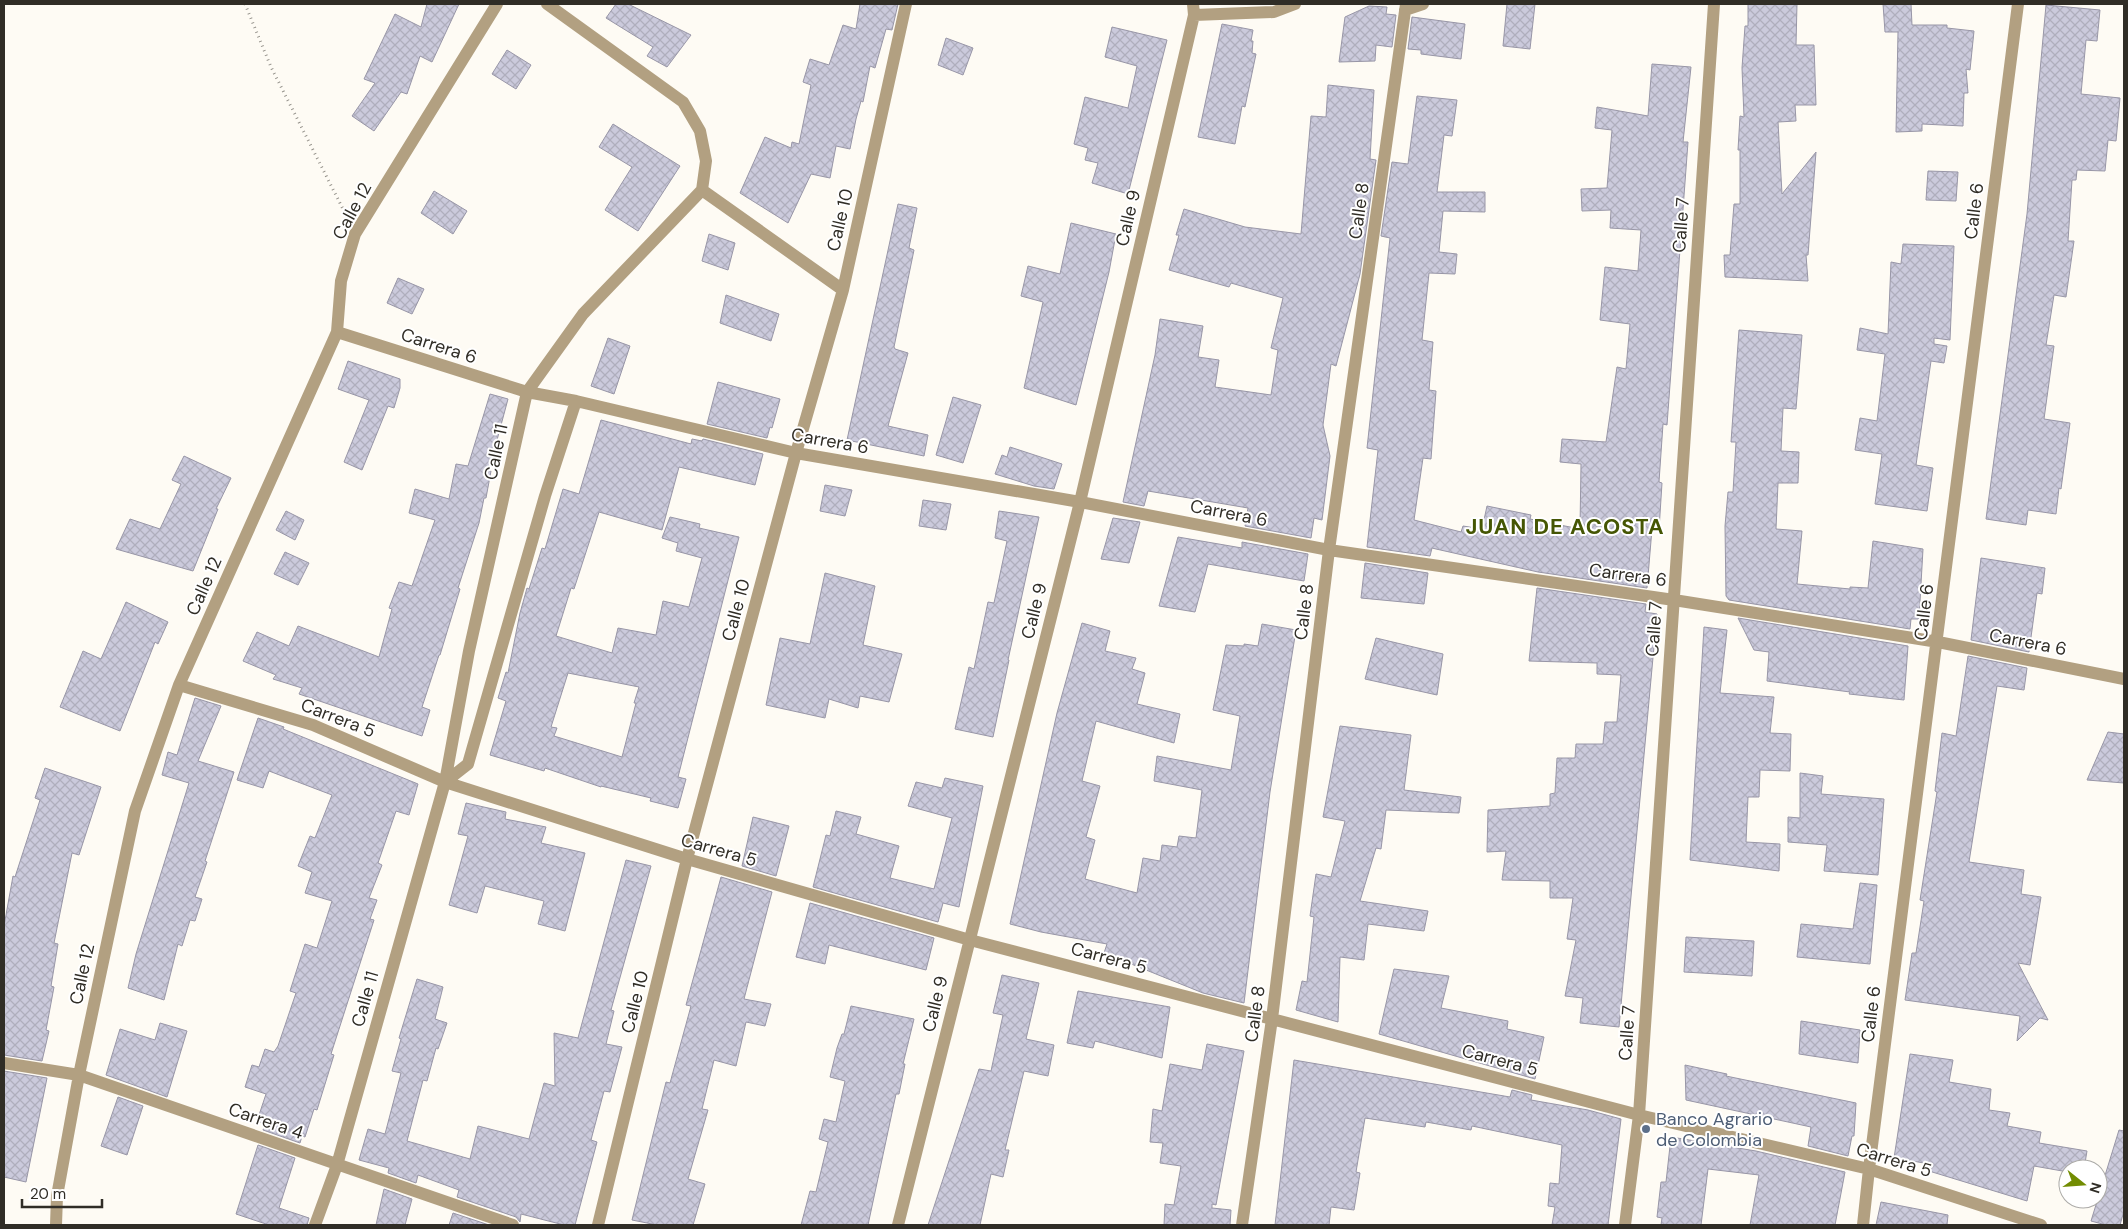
<svg xmlns="http://www.w3.org/2000/svg" width="2128" height="1229" font-family="'DM Sans',sans-serif">
  <defs>
    <pattern id="building-cross-hatch" width="8" height="8" patternUnits="userSpaceOnUse" patternTransform="scale(1.25)"><rect width="8" height="8" fill="#cbcadc"/><path d="M0 0l8 8M0 8l8-8" fill="none" stroke="#afaebd"/></pattern>
  </defs>
  <rect width="100%" height="100%" fill="#fefbf4"/>
  <path fill="url(#building-cross-hatch)" stroke="#9896a7" fill-rule="evenodd" d="M 427,4 L 459,4 L 432,62 L 420,56 L 407,94 L 401,92 L 374,131 L 352,116 L 375,83 L 364,79 L 395,14 L 421,27 Z
    M 616,4 L 628,4 L 691,35 L 667,67 L 647,56 L 653,47 L 606,18 Z
    M 860,4 L 898,4 L 892,30 L 886,29 L 875,68 L 870,66 L 863,102 L 861,101 L 856,119 L 850,149 L 836,146 L 830,178 L 811,174 L 788,223 L 740,193 L 765,137 L 791,148 L 792,142 L 799,144 L 811,85 L 803,82 L 810,59 L 829,65 L 843,25 L 856,29 Z
    M 1507,4 L 1535,4 L 1530,49 L 1503,46 Z
    M 1748,4 L 1797,4 L 1796,45 L 1814,45 L 1816,105 L 1795,105 L 1796,121 L 1778,122 L 1782,194 L 1816,152 L 1808,255 L 1806,255 L 1808,281 L 1725,277 L 1724,255 L 1730,255 L 1734,204 L 1740,204 L 1740,150 L 1738,150 L 1740,116 L 1744,117 L 1742,68 L 1745,26 L 1748,26 Z
    M 1883,4 L 1911,4 L 1912,25 L 1947,25 L 1947,28 L 1974,31 L 1970,70 L 1966,69 L 1968,93 L 1964,93 L 1963,126 L 1922,124 L 1922,131 L 1896,132 L 1898,32 L 1885,32 Z
    M 2046,5 L 2100,10 L 2097,41 L 2086,40 L 2081,94 L 2120,98 L 2116,141 L 2108,140 L 2105,171 L 2077,170 L 2076,180 L 2072,180 L 2068,241 L 2074,241 L 2066,297 L 2054,295 L 2046,345 L 2054,346 L 2044,419 L 2070,423 L 2061,489 L 2059,488 L 2056,514 L 2028,510 L 2026,525 L 1986,519 L 2027,214 Z
    M 1369,6 L 1387,7 L 1386,14 L 1396,15 L 1392,47 L 1376,45 L 1375,61 L 1339,62 L 1345,17 Z
    M 1412,17 L 1465,24 L 1461,59 L 1421,54 L 1421,50 L 1408,49 Z
    M 1222,24 L 1253,30 L 1251,41 L 1253,41 L 1252,53 L 1256,54 L 1245,107 L 1242,106 L 1235,144 L 1198,137 Z
    M 1112,27 L 1167,40 L 1128,194 L 1092,183 L 1098,163 L 1085,160 L 1088,148 L 1074,144 L 1085,97 L 1128,108 L 1137,66 L 1105,57 Z
    M 946,38 L 973,48 L 963,75 L 938,65 Z
    M 507,50 L 531,65 L 516,89 L 492,74 Z
    M 1652,64 L 1691,67 L 1683,142 L 1688,142 L 1667,425 L 1663,424 L 1659,482 L 1662,483 L 1659,530 L 1652,529 L 1647,588 L 1538,572 L 1436,549 L 1432,548 L 1430,556 L 1367,547 L 1378,450 L 1367,448 L 1390,238 L 1381,236 L 1392,162 L 1408,164 L 1417,96 L 1457,100 L 1452,136 L 1444,135 L 1437,192 L 1485,192 L 1485,212 L 1443,211 L 1439,252 L 1457,254 L 1455,274 L 1429,273 L 1422,340 L 1433,342 L 1429,390 L 1436,391 L 1431,459 L 1423,458 L 1414,520 L 1461,532 L 1463,526 L 1482,529 L 1487,506 L 1531,515 L 1530,519 L 1580,529 L 1581,464 L 1560,462 L 1562,439 L 1606,442 L 1617,367 L 1626,369 L 1630,324 L 1600,320 L 1605,267 L 1638,271 L 1641,230 L 1610,228 L 1611,210 L 1582,211 L 1581,189 L 1607,188 L 1612,130 L 1595,128 L 1597,107 L 1648,116 Z
    M 1328,85 L 1374,90 L 1370,159 L 1376,160 L 1360,274 L 1336,366 L 1331,364 L 1323,425 L 1330,456 L 1322,520 L 1314,518 L 1311,538 L 1245,526 L 1248,508 L 1148,491 L 1144,506 L 1123,502 L 1155,355 L 1160,319 L 1203,326 L 1198,357 L 1219,360 L 1215,387 L 1271,395 L 1278,350 L 1271,348 L 1283,298 L 1231,283 L 1229,287 L 1169,270 L 1179,235 L 1176,235 L 1184,209 L 1245,227 L 1301,234 L 1311,116 L 1326,117 Z
    M 613,124 L 680,166 L 638,231 L 605,210 L 632,167 L 599,147 Z
    M 1928,171 L 1958,172 L 1956,201 L 1926,200 Z
    M 434,191 L 467,211 L 453,234 L 421,213 Z
    M 898,204 L 917,208 L 909,248 L 914,250 L 894,347 L 895,349 L 908,353 L 888,426 L 928,435 L 924,456 L 847,440 Z
    M 1071,223 L 1116,234 L 1109,272 L 1076,405 L 1024,388 L 1043,302 L 1021,296 L 1028,266 L 1060,274 Z
    M 709,234 L 735,243 L 728,270 L 702,261 Z
    M 1903,244 L 1954,246 L 1950,340 L 1934,338 L 1934,344 L 1947,346 L 1944,363 L 1931,361 L 1916,465 L 1933,468 L 1927,511 L 1875,504 L 1882,454 L 1855,450 L 1860,418 L 1877,421 L 1885,354 L 1857,350 L 1860,328 L 1888,334 L 1891,262 L 1901,264 Z
    M 398,278 L 424,289 L 412,314 L 387,303 Z
    M 726,295 L 779,314 L 771,341 L 720,323 Z
    M 1739,330 L 1802,335 L 1796,409 L 1783,408 L 1781,451 L 1799,452 L 1798,483 L 1778,483 L 1776,529 L 1802,531 L 1797,584 L 1850,589 L 1850,587 L 1868,588 L 1873,541 L 1923,549 L 1919,619 L 1911,619 L 1910,629 L 1729,600 L 1726,596 L 1725,526 L 1728,492 L 1733,492 L 1736,442 L 1731,442 Z
    M 608,338 L 630,346 L 614,394 L 591,386 Z
    M 348,361 L 400,379 L 400,388 L 394,408 L 388,406 L 362,470 L 344,462 L 369,400 L 338,389 Z
    M 718,382 L 780,399 L 772,428 L 770,427 L 767,438 L 707,424 Z
    M 490,394 L 508,399 L 489,470 L 491,471 L 486,498 L 484,498 L 479,523 L 458,588 L 460,589 L 440,655 L 439,655 L 422,707 L 430,710 L 422,736 L 299,694 L 302,688 L 273,679 L 276,675 L 243,661 L 257,632 L 289,646 L 298,626 L 379,657 L 392,609 L 389,608 L 399,582 L 412,586 L 435,520 L 409,513 L 415,489 L 449,499 L 456,464 L 468,466 Z
    M 953,397 L 981,405 L 963,463 L 936,455 Z
    M 601,420 L 691,444 L 692,439 L 702,441 L 703,439 L 763,454 L 755,485 L 679,467 L 662,530 L 599,512 L 574,589 L 571,588 L 556,636 L 612,653 L 618,628 L 656,635 L 663,601 L 689,607 L 702,558 L 676,551 L 678,543 L 662,538 L 670,517 L 700,524 L 699,528 L 739,537 L 678,777 L 686,779 L 678,808 L 650,801 L 651,798 L 601,786 L 601,787 L 545,768 L 544,771 L 490,755 L 506,701 L 498,698 L 506,672 L 508,673 L 520,613 L 527,588 L 529,589 L 542,548 L 545,549 L 563,489 L 579,494 ZM 568,673 L 639,687 L 634,703 L 636,703 L 622,757 L 554,736 L 557,728 L 551,727 Z
    M 1010,447 L 1062,464 L 1054,489 L 1034,486 L 995,474 L 1002,455 L 1007,457 Z
    M 184,456 L 231,478 L 216,509 L 218,509 L 193,571 L 116,549 L 130,519 L 160,529 L 181,484 L 172,480 Z
    M 825,485 L 852,490 L 845,516 L 820,511 Z
    M 923,500 L 951,504 L 946,530 L 919,526 Z
    M 286,511 L 304,520 L 295,540 L 276,530 Z
    M 999,511 L 1039,517 L 1008,660 L 1009,660 L 993,737 L 955,729 L 969,667 L 974,669 L 988,602 L 994,603 L 1007,541 L 995,538 Z
    M 1113,518 L 1140,522 L 1129,563 L 1101,559 Z
    M 1178,537 L 1242,548 L 1242,542 L 1308,554 L 1304,581 L 1208,564 L 1195,612 L 1159,606 Z
    M 285,552 L 309,563 L 298,585 L 274,574 Z
    M 1981,558 L 2045,568 L 2042,594 L 2037,593 L 2029,652 L 1971,640 Z
    M 1365,563 L 1428,573 L 1424,604 L 1361,598 Z
    M 825,573 L 875,586 L 863,645 L 902,654 L 889,702 L 860,696 L 858,708 L 829,699 L 825,718 L 766,705 L 780,638 L 810,644 Z
    M 1537,588 L 1646,604 L 1645,612 L 1657,614 L 1619,1027 L 1580,1023 L 1583,998 L 1565,996 L 1576,940 L 1567,939 L 1573,898 L 1550,898 L 1550,881 L 1502,880 L 1506,851 L 1487,852 L 1488,810 L 1550,806 L 1550,794 L 1555,793 L 1557,758 L 1575,758 L 1576,744 L 1603,744 L 1605,722 L 1617,722 L 1621,675 L 1597,674 L 1597,663 L 1529,661 Z
    M 126,602 L 168,622 L 158,644 L 155,642 L 120,731 L 60,707 L 83,651 L 101,659 Z
    M 1738,618 L 1908,646 L 1904,700 L 1849,694 L 1850,692 L 1767,681 L 1769,652 L 1754,650 Z
    M 1082,623 L 1110,631 L 1105,651 L 1136,658 L 1132,669 L 1145,673 L 1137,704 L 1180,714 L 1174,743 L 1096,721 L 1082,781 L 1100,786 L 1086,837 L 1095,840 L 1085,879 L 1137,893 L 1143,858 L 1160,861 L 1162,845 L 1177,847 L 1179,836 L 1196,838 L 1202,790 L 1154,781 L 1157,756 L 1231,770 L 1240,716 L 1213,710 L 1226,645 L 1244,646 L 1244,644 L 1258,646 L 1262,624 L 1296,630 L 1270,792 L 1244,1003 L 1203,993 L 1104,953 L 1107,944 L 1041,932 L 1010,924 L 1057,713 Z
    M 1704,627 L 1727,630 L 1720,693 L 1774,697 L 1770,733 L 1791,734 L 1790,771 L 1760,770 L 1759,797 L 1748,797 L 1746,842 L 1780,844 L 1779,871 L 1690,860 Z
    M 1376,638 L 1443,654 L 1437,695 L 1365,679 Z
    M 1968,656 L 2027,668 L 2024,690 L 1997,686 L 1969,862 L 2024,870 L 2021,894 L 2041,897 L 2030,965 L 2018,963 L 2048,1020 L 2040,1018 L 2017,1041 L 2020,1016 L 1905,1000 L 1912,953 L 1916,953 L 1924,901 L 1920,900 L 1937,792 L 1935,791 L 1942,733 L 1956,736 Z
    M 195,698 L 221,706 L 198,761 L 234,772 L 205,861 L 207,862 L 195,897 L 202,899 L 195,921 L 190,920 L 182,946 L 178,944 L 164,1000 L 128,988 L 136,954 L 189,783 L 162,775 L 168,752 L 177,755 Z
    M 258,718 L 284,727 L 283,729 L 418,784 L 409,815 L 396,811 L 378,863 L 382,865 L 369,898 L 377,900 L 370,919 L 374,920 L 331,1054 L 334,1055 L 317,1110 L 314,1109 L 305,1137 L 302,1136 L 300,1143 L 263,1130 L 265,1124 L 257,1121 L 266,1094 L 245,1087 L 252,1065 L 259,1067 L 265,1049 L 274,1052 L 278,1046 L 296,993 L 290,991 L 305,944 L 317,948 L 332,901 L 305,893 L 312,872 L 298,866 L 310,836 L 315,838 L 332,795 L 269,771 L 263,788 L 237,780 Z
    M 1340,726 L 1411,735 L 1404,790 L 1461,797 L 1459,813 L 1386,810 L 1381,849 L 1376,848 L 1360,901 L 1428,911 L 1424,931 L 1368,924 L 1364,960 L 1340,957 L 1338,1022 L 1296,1010 L 1302,981 L 1307,982 L 1314,917 L 1310,916 L 1316,874 L 1331,877 L 1345,821 L 1323,817 Z
    M 2108,732 L 2124,734 L 2124,783 L 2087,780 Z
    M 45,768 L 101,787 L 79,855 L 72,853 L 54,943 L 58,944 L 51,986 L 54,987 L 46,1030 L 49,1031 L 42,1061 L 4,1055 L 4,926 L 13,876 L 15,877 L 40,800 L 35,798 Z
    M 1800,773 L 1823,776 L 1821,794 L 1884,799 L 1878,875 L 1824,871 L 1827,845 L 1788,842 L 1788,817 L 1800,818 Z
    M 945,778 L 983,786 L 959,907 L 943,903 L 938,922 L 813,887 L 826,835 L 830,836 L 836,811 L 861,817 L 856,834 L 899,846 L 890,878 L 934,889 L 952,818 L 908,806 L 916,782 L 942,788 Z
    M 466,803 L 506,812 L 505,819 L 546,827 L 541,843 L 585,853 L 565,931 L 538,924 L 544,901 L 485,886 L 477,913 L 449,905 L 468,836 L 458,834 Z
    M 753,817 L 789,826 L 776,876 L 742,866 Z
    M 626,860 L 651,866 L 611,1010 L 614,1011 L 606,1044 L 622,1047 L 610,1092 L 604,1091 L 591,1140 L 597,1142 L 575,1225 L 564,1225 L 521,1214 L 520,1222 L 516,1217 L 457,1197 L 459,1190 L 418,1175 L 416,1183 L 388,1173 L 389,1168 L 359,1160 L 368,1129 L 385,1134 L 401,1073 L 392,1071 L 401,1039 L 399,1038 L 417,979 L 443,987 L 435,1019 L 447,1023 L 438,1049 L 436,1048 L 427,1081 L 423,1080 L 407,1141 L 470,1159 L 478,1126 L 529,1139 L 544,1083 L 555,1086 L 554,1033 L 578,1038 Z
    M 721,877 L 772,892 L 744,999 L 771,1004 L 765,1026 L 746,1022 L 736,1066 L 714,1060 L 702,1109 L 708,1110 L 688,1179 L 705,1184 L 693,1225 L 657,1225 L 632,1220 L 666,1082 L 670,1083 L 691,1006 L 686,1005 Z
    M 1860,883 L 1877,885 L 1870,964 L 1797,957 L 1801,924 L 1853,929 Z
    M 810,903 L 934,938 L 926,970 L 829,945 L 825,964 L 796,957 Z
    M 1686,937 L 1754,941 L 1752,976 L 1684,972 Z
    M 1394,969 L 1449,976 L 1441,1008 L 1508,1021 L 1507,1029 L 1544,1037 L 1535,1079 L 1379,1034 Z
    M 1002,975 L 1039,983 L 1026,1039 L 1054,1045 L 1048,1076 L 1024,1071 L 1005,1150 L 1009,1150 L 1003,1177 L 991,1174 L 980,1225 L 928,1225 L 979,1069 L 991,1071 L 1003,1015 L 993,1013 Z
    M 1078,991 L 1170,1007 L 1162,1058 L 1095,1041 L 1093,1048 L 1067,1043 Z
    M 851,1006 L 914,1019 L 903,1064 L 905,1064 L 899,1094 L 896,1094 L 868,1225 L 801,1225 L 810,1191 L 816,1192 L 828,1142 L 819,1139 L 824,1119 L 836,1122 L 845,1081 L 830,1077 L 837,1048 L 842,1034 L 844,1034 Z
    M 1801,1021 L 1860,1030 L 1858,1063 L 1799,1054 Z
    M 160,1023 L 187,1031 L 167,1097 L 106,1075 L 120,1029 L 155,1040 Z
    M 1207,1044 L 1244,1051 L 1216,1205 L 1212,1204 L 1212,1208 L 1231,1210 L 1230,1225 L 1164,1225 L 1165,1204 L 1174,1205 L 1181,1166 L 1160,1163 L 1163,1143 L 1150,1142 L 1153,1109 L 1162,1111 L 1170,1064 L 1202,1070 Z
    M 1910,1054 L 1953,1060 L 1949,1082 L 1991,1089 L 1989,1110 L 2010,1113 L 2007,1126 L 2041,1132 L 2039,1143 L 2087,1151 L 2084,1169 L 2068,1169 L 2068,1172 L 2034,1166 L 2027,1201 L 1929,1171 L 1930,1164 L 1894,1158 Z
    M 1294,1060 L 1510,1097 L 1512,1090 L 1532,1095 L 1531,1100 L 1588,1110 L 1621,1119 L 1608,1225 L 1552,1225 L 1555,1207 L 1548,1206 L 1550,1183 L 1559,1184 L 1562,1145 L 1472,1126 L 1471,1130 L 1426,1122 L 1425,1127 L 1365,1118 L 1356,1172 L 1360,1173 L 1354,1210 L 1331,1207 L 1329,1225 L 1275,1225 Z
    M 1685,1065 L 1727,1074 L 1726,1076 L 1856,1103 L 1854,1136 L 1852,1136 L 1848,1156 L 1808,1146 L 1811,1127 L 1686,1100 Z
    M 4,1071 L 47,1078 L 26,1182 L 4,1177 Z
    M 118,1097 L 143,1106 L 127,1155 L 101,1146 Z
    M 2119,1130 L 2124,1131 L 2124,1211 L 2120,1225 L 2106,1225 L 2091,1221 Z
    M 1671,1137 L 1756,1151 L 1845,1172 L 1835,1225 L 1750,1225 L 1759,1175 L 1708,1169 L 1701,1225 L 1661,1225 L 1662,1218 L 1657,1217 L 1661,1182 L 1666,1182 Z
    M 258,1145 L 295,1158 L 279,1208 L 309,1218 L 307,1225 L 269,1225 L 236,1214 Z
    M 384,1189 L 412,1199 L 405,1225 L 376,1225 Z
    M 1881,1202 L 1948,1215 L 1947,1225 L 1876,1225 Z
    M 453,1213 L 489,1225 L 449,1225 Z"/>
  <g fill="none" stroke-linecap="round" stroke-linejoin="round">
    <path stroke="#96938c" stroke-width="3" stroke-dasharray="1 4" stroke-linecap="butt" d="M 245,4 L 271,67 L 345,213"/>
    <path stroke="#b2a081" stroke-width="12" d="M 547,4 L 683,102 L 700,131 L 706,161 L 702,190
      M 1405,10 L 1423,4
      M 1194,15 L 1274,12 L 1295,4
      M 702,190 L 843,290
      M 337,332 L 527,392 L 576,401 L 796,453 L 1080,502 L 1329,550 L 1674,600 L 1938,642 L 2124,679
      M 179,685 L 313,725 L 445,782 L 687,859 L 970,940 L 1639,1115 L 1869,1169 L 2041,1225
      M 445,782 L 468,764 L 545,496 L 576,401
      M 4,1063 L 79,1075 L 513,1225
      M 56,1225 L 57,1196 L 79,1075 L 135,811 L 179,685 L 337,332 L 341,281 L 355,234 L 497,4
      M 315,1225 L 337,1165 L 445,782 L 469,651 L 527,392 L 583,314 L 702,190
      M 598,1225 L 687,859 L 796,453 L 843,290 L 906,4
      M 898,1225 L 1080,502 L 1194,15 L 1193,4
      M 1242,1225 L 1272,1019 L 1329,550 L 1406,4
      M 1625,1225 L 1639,1115 L 1714,4
      M 1863,1225 L 1869,1169 L 2018,4"/>
  </g>
  <circle fill="#5c6f8a" stroke="#fff" stroke-width="2" cx="1646" cy="1129" r="5"/>
  <g text-anchor="middle" dominant-baseline="central" stroke-width="4" stroke-linejoin="round" paint-order="stroke">
    <g font-size="18" fill="#302d26" stroke="#fff">
      <text transform="translate(352 211) rotate(-62)">Calle 12</text>
      <text transform="translate(1359 211) rotate(-82)">Calle 8</text>
      <text transform="translate(1974 211) rotate(-83)">Calle 6</text>
      <text transform="translate(1128 218) rotate(-77)">Calle 9</text>
      <text transform="translate(840 220) rotate(-77)">Calle 10</text>
      <text transform="translate(1681 225) rotate(-86)">Calle 7</text>
      <text transform="translate(439 346) rotate(18)">Carrera 6</text>
      <text transform="translate(830 441) rotate(10)">Carrera 6</text>
      <text transform="translate(496 452) rotate(-78)">Calle 11</text>
      <text transform="translate(1229 513) rotate(11)">Carrera 6</text>
      <text transform="translate(1628 575) rotate(8)">Carrera 6</text>
      <text transform="translate(204 586) rotate(-66)">Calle 12</text>
      <text transform="translate(736 610) rotate(-75)">Calle 10</text>
      <text transform="translate(1034 611) rotate(-76)">Calle 9</text>
      <text transform="translate(1304 612) rotate(-83)">Calle 8</text>
      <text transform="translate(1924 612) rotate(-83)">Calle 6</text>
      <text transform="translate(1654 629) rotate(-86)">Calle 7</text>
      <text transform="translate(2028 642) rotate(11)">Carrera 6</text>
      <text transform="translate(338 718) rotate(21)">Carrera 5</text>
      <text transform="translate(719 850) rotate(16)">Carrera 5</text>
      <text transform="translate(1109 958) rotate(15)">Carrera 5</text>
      <text transform="translate(82 974) rotate(-78)">Calle 12</text>
      <text transform="translate(365 999) rotate(-74)">Calle 11</text>
      <text transform="translate(635 1002) rotate(-76)">Calle 10</text>
      <text transform="translate(935 1004) rotate(-76)">Calle 9</text>
      <text transform="translate(1255 1014) rotate(-82)">Calle 8</text>
      <text transform="translate(1871 1014) rotate(-83)">Calle 6</text>
      <text transform="translate(1627 1033) rotate(-86)">Calle 7</text>
      <text transform="translate(1500 1060) rotate(15)">Carrera 5</text>
      <text transform="translate(266 1121) rotate(19)">Carrera 4</text>
      <text transform="translate(1894 1160) rotate(17)">Carrera 5</text>
    </g>
    <g font-size="18" fill="#4e5e75" stroke="#fff" text-anchor="start">
      <text x="1656" y="1119">Banco Agrario<tspan x="1656" dy="21">de Colombia</tspan></text>
    </g>
    <g font-size="22" font-weight="bold" letter-spacing="1" fill="#455604" stroke="#fff">
      <text x="1565" y="526">JUAN DE ACOSTA</text>
    </g>
  </g>
  <rect width="2128" height="1229" fill="none" stroke="#302d26" stroke-width="10"/>
  <g transform="translate(2083 1184) rotate(107)"><circle r="24" fill="#ffffff" stroke="#acaba8"/>
  <path d="M0-4L9 19L0 12L-9 19Z" fill="#728c02"/>
  <text y="-8" font-size="14" font-weight="bold" text-anchor="middle" fill="#302d26">N</text>
  </g>
  <path d="M22 1199v8h80v-8" fill="none" stroke="#302d26" stroke-width="2.5"/>
  <text x="30" y="1199" font-size="15" fill="#302d26" stroke="#ffffff" stroke-width="4" paint-order="stroke">20 m</text>
</svg>
